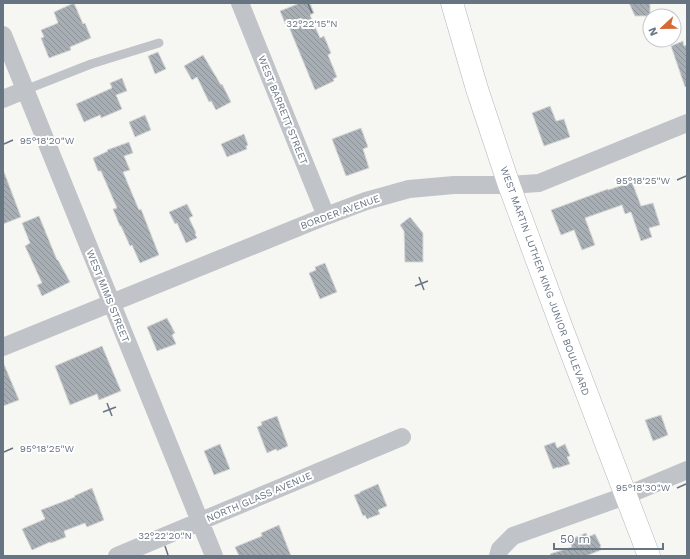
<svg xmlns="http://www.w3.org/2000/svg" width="690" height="559" font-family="'Work Sans',sans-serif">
  <defs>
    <pattern id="building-back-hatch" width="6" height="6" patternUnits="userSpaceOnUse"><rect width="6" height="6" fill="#a7aeb4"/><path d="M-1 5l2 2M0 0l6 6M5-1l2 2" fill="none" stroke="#8c9298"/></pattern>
  </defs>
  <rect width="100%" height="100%" fill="#f6f6f3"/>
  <path fill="url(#building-back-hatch)" stroke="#d7d8d6" d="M 74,3 L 83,24 L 85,23 L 91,38 L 70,47 L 71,50 L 49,58 L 41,38 L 44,37 L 41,30 L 58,23 L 54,12 Z
    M 300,3 L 310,3 L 314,13 L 310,15 L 320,38 L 324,36 L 331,53 L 328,55 L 337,77 L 333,79 L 334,81 L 315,90 L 289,27 L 287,28 L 280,11 Z
    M 629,3 L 650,3 L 650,16 L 635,16 Z
    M 683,41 L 684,46 L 687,45 L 687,86 L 685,87 L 671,46 Z
    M 158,52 L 166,69 L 155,74 L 148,56 Z
    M 203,55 L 221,85 L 222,84 L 231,102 L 216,110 L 211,101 L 209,102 L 197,77 L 192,80 L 184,66 Z
    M 122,78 L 127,91 L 116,95 L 122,109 L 101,118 L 100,115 L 84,122 L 76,104 L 112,88 L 110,83 Z
    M 550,106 L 556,121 L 564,119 L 570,137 L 544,146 L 532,113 Z
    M 145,115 L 151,130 L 135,137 L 129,122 Z
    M 361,128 L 368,147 L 363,149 L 369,168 L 346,176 L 332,139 Z
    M 244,134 L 248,145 L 246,146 L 247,149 L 227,157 L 221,144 Z
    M 129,142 L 133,153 L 124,156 L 130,170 L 123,172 L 139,210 L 141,209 L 159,255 L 140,263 L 132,245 L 130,246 L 121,226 L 120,226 L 113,209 L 117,208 L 101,171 L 98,171 L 93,158 L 108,151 L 107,150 Z
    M 4,172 L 21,217 L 3,224 L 3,173 Z
    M 632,182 L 641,206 L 653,203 L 660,225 L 649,228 L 652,237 L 641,241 L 631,212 L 625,214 L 622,205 L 585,218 L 595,245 L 582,250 L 574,230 L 561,235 L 551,210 L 608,189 L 608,190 Z
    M 187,204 L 193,216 L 189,218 L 196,233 L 195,234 L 197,238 L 186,243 L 177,223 L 175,224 L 169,212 Z
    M 39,216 L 57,260 L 58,260 L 70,282 L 42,296 L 37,285 L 42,283 L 25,246 L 30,243 L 22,223 Z
    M 410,217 L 423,233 L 423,262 L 405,262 L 404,231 L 400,225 Z
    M 325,263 L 337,292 L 320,299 L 309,273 L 316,270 L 315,267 Z
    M 167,318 L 175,333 L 172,335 L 176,344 L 157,351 L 147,327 Z
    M 102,346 L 121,391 L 99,400 L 97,394 L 70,405 L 55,366 Z
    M 3,362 L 19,400 L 3,406 Z
    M 661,415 L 668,435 L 653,441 L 645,420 Z
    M 277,416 L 288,446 L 277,451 L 276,449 L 267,453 L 257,427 L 262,425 L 261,422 Z
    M 555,442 L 557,448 L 565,444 L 570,456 L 567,457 L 570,464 L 558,468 L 558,467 L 553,469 L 544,446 Z
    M 220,444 L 230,469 L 214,475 L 204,451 Z
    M 378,484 L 387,506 L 378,510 L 380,514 L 367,519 L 365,515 L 363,516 L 354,495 L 360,493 L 360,492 Z
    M 92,488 L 104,520 L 87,527 L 85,523 L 64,531 L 66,537 L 51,543 L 50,542 L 32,550 L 22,529 L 45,519 L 41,510 L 75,497 L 74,496 Z
    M 279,525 L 291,556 L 239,556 L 235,547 L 262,536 L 261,533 Z
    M 586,533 L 588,537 L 595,534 L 601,546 L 600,546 L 601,550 L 586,556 L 551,556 L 550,554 L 572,547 L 569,540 Z"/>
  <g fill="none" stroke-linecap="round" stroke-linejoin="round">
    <g stroke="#b2b7bb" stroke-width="23">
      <path id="secondary" d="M 452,3 L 477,89 L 509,185 L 563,331 L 649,556"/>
    </g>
    <path stroke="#c0c3c7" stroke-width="9" d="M 25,90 L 91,64 L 159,43"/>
    <path stroke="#c0c3c7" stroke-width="18" d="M 240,3 L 326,216
      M 3,35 L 214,556
      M 3,99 L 25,90
      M 3,347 L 326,216 L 366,201 L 409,189 L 454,185 L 509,185 L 539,183 L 687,123
      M 117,556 L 402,437
      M 498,556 L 500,549 L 513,536 L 625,496 L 687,470"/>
    <use href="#secondary" stroke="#fff" stroke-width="22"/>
  </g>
  <path fill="none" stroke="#677482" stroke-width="1.5" d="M 308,4 L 312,13M 4,144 L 13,140M 677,180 L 686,176M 419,277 L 424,290M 415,286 L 428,281M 107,403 L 112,416M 103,412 L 116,407M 4,452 L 13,448M 677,488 L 686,484M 165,546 L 168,555"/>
  <g text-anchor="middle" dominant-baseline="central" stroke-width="4" stroke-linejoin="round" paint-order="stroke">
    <g font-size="10" fill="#677482" stroke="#fff">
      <text transform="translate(283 110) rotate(68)">WEST BARRETT STREET</text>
      <text transform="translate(340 212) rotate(-20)">BORDER AVENUE</text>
      <text transform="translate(545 281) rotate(70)">WEST MARTIN LUTHER KING JUNIOR BOULEVARD</text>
      <text transform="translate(108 296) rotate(68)">WEST MIMS STREET</text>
      <text transform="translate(259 497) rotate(-23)">NORTH GLASS AVENUE</text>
    </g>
  </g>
  <g font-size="10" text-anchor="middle" fill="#677482" stroke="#fff" stroke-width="4" stroke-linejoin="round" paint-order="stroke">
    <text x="312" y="27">32°22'15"N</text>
    <text x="47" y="144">95°18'20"W</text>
    <text x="643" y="184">95°18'25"W</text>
    <text x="47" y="452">95°18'25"W</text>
    <text x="643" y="491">95°18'30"W</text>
    <text x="165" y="539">32°22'20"N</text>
  </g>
  <rect width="690" height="559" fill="none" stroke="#677482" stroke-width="8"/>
  <g transform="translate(662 28) rotate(248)"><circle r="19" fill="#ffffff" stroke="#c2c7cd"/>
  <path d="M0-3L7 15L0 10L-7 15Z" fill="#d66934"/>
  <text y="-6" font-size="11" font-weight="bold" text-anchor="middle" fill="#677482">N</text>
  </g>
  <path d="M554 543v6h109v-6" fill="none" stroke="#677482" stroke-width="2"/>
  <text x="560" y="543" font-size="12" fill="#677482" stroke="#ffffff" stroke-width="3" paint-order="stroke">50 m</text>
</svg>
